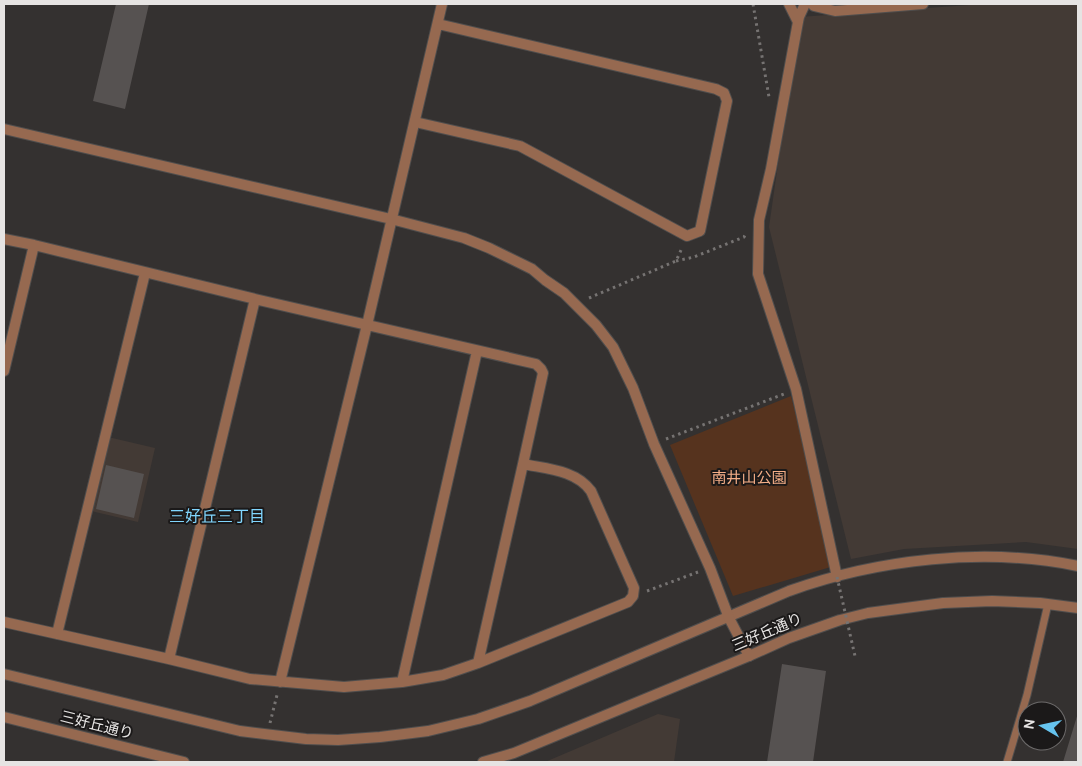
<svg xmlns="http://www.w3.org/2000/svg" width="1082" height="766" font-family="Cabin,'Noto Sans JP',sans-serif">
  <rect width="100%" height="100%" fill="#343130"/>
  <path fill="#433a35" d="M 984,4 L 1078,4 L 1078,549 L 1026,542 L 904,549 L 851,559 L 769,227 L 799,17 Z
    M 108,437 L 155,448 L 138,522 L 91,511 Z
    M 658,714 L 680,719 L 674,762 L 545,762 Z"/>
  <path fill="#56331e" d="M 791,396 L 834,566 L 733,596 L 670,445 Z"/>
  <path fill="#565251" d="M 116,4 L 149,4 L 125,109 L 93,101 Z
    M 106,465 L 144,474 L 134,518 L 96,509 Z
    M 782,664 L 826,671 L 813,762 L 767,762 Z
    M 1078,713 L 1078,762 L 1063,762 Z"/>
  <g fill="none" stroke-linecap="round" stroke-linejoin="round">
    <g stroke="#504e4d" stroke-width="9">
      <path id="service" d="M 1007,762 L 1027,695 L 1048,604"/>
    </g>
    <g stroke="#504e4d" stroke-width="12">
      <path id="pedestrian" d="M 789,4 L 798,22 L 771,169 L 759,220 L 758,274 L 796,389 L 837,577
        M 798,22 L 799,17 L 805,4
        M 4,674 L 240,731 L 306,739 L 338,740 L 380,737 L 428,731 L 478,719 L 530,701 L 789,591 C 878,559 985,547 1078,566"/>
    </g>
    <g stroke="#504e4d" stroke-width="12">
      <path id="minor" d="M 812,4 L 814,6 L 835,11 L 923,4
        M 415,122 L 520,146 L 687,236 L 700,231 L 727,101 L 724,93 L 716,89 L 438,24
        M 4,129 L 391,219 L 464,238 L 489,248 L 532,269 L 545,280 L 564,293 L 596,325 L 613,347 L 633,388 L 654,444 L 710,568 L 729,618 L 749,656
        M 4,239 L 34,245 L 255,299 L 536,364 L 541,369 L 543,373 L 523,464 L 478,663
        M 4,371 L 34,245
        M 4,622 L 169,659 L 250,679 L 344,687 L 402,682 L 443,675 L 478,663 L 628,602 L 633,596 L 634,588 L 591,491 C 576,470 547,469 523,464
        M 57,634 L 145,273
        M 169,659 L 255,299
        M 280,682 L 367,325 L 442,4
        M 402,682 L 477,351"/>
    </g>
    <g stroke="#504e4d" stroke-width="12">
      <path id="tertiary" d="M 4,717 L 184,762
        M 483,762 L 514,753 L 749,656 L 789,638 L 840,620 L 868,613 L 943,603 L 992,601 L 1040,603 L 1078,608"/>
    </g>
    <path stroke="#767372" stroke-width="3" stroke-dasharray="2.5 4" stroke-linecap="butt" d="M 753,4 L 769,97
      M 676,261 L 694,257 L 744,237 L 745,235
      M 589,298 L 676,261 L 682,248
      M 666,439 L 784,394
      M 647,591 L 698,572
      M 270,723 L 277,695"/>
    <use href="#service" stroke="#966950" stroke-width="7"/>
    <use href="#pedestrian" stroke="#966950" stroke-width="10"/>
    <use href="#minor" stroke="#966950" stroke-width="10"/>
    <use href="#tertiary" stroke="#966950" stroke-width="10"/>
    <path stroke="#767372" stroke-width="3" stroke-dasharray="2.5 4" stroke-linecap="butt" d="M 837,577 L 855,656"/>
  </g>
  <g text-anchor="middle" dominant-baseline="central" stroke-width="4" stroke-linejoin="round" paint-order="stroke">
    <g font-size="15" fill="#f4ae87" stroke="#1b1919">
      <text x="749" y="478">南井山公園</text>
    </g>
    <g font-size="15" fill="#e6e4e3" stroke="#1b1919">
      <text transform="translate(767 632) rotate(-23)">三好丘通り</text>
      <text transform="translate(97 725) rotate(14)">三好丘通り</text>
    </g>
    <g font-size="16" fill="#81d6fe" stroke="#1b1919">
      <text x="217" y="516">三好丘三丁目</text>
    </g>
  </g>
  <rect width="1082" height="766" fill="none" stroke="#e6e4e3" stroke-width="10"/>
  <g transform="translate(1042 726) rotate(279)"><circle r="24" fill="#1b1919" stroke="#6c6a6a"/>
  <path d="M0-4L9 19L0 12L-9 19Z" fill="#66c4ef"/>
  <text y="-8" font-size="14" font-weight="bold" text-anchor="middle" fill="#e6e4e3">N</text>
  </g>
</svg>
